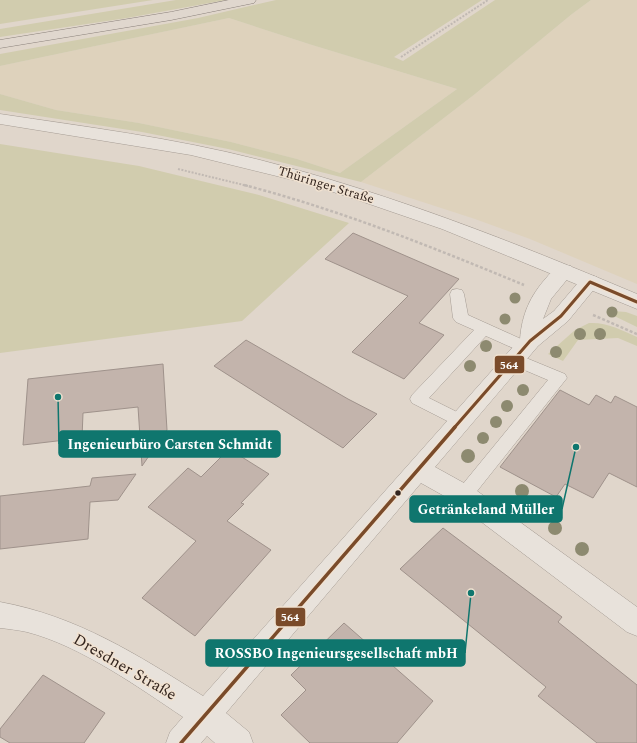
<svg xmlns="http://www.w3.org/2000/svg" width="637" height="743" font-family="Spectral,serif">
  <rect width="100%" height="100%" fill="#e0d6cb"/>
  <path fill="#ded2bc" d="M 591,0 L 637,0 L 637,284 L 530,239 L 475,219 L 361,182 L 475,94 L 572,14 Z
    M 229,18 L 312,45 L 457,89 L 340,173 L 297,159 L 231,142 L 139,123 L 56,110 L 0,94 L 0,66 Z"/>
  <path fill="#d1ccae" d="M 0,0 L 153,0 L 0,24 Z
    M 176,0 L 226,0 L 127,18 L 0,37 L 0,29 Z
    M 276,0 L 482,0 L 394,57 L 403,61 L 495,0 L 591,0 L 572,14 L 475,94 L 361,182 L 228,149 L 142,132 L 0,110 L 0,94 L 56,110 L 139,123 L 231,142 L 297,159 L 340,173 L 457,89 L 312,45 L 229,18 L 0,66 L 0,54 L 198,18 Z
    M 0,144 L 139,166 L 259,195 L 349,223 L 242,321 L 0,353 Z
    M 613,311 L 626,312 L 637,316 L 637,327 L 606,312 Z
    M 589,323 C 607,322 621,330 637,337 L 637,346 L 618,338 L 578,340 L 563,361 L 548,354 L 575,330 Z"/>
  <path fill="#c3b4ac" stroke="#9f928b" d="M 353,233 L 459,279 L 419,323 L 444,335 L 404,379 L 352,352 L 408,296 L 325,259 Z
    M 246,340 L 348,399 L 377,414 L 343,448 L 214,366 Z
    M 163,364 L 167,430 L 142,466 L 138,407 L 83,413 L 82,438 L 23,445 L 28,379 Z
    M 560,390 L 589,405 L 596,395 L 611,403 L 615,396 L 637,407 L 637,487 L 609,473 L 593,498 L 565,484 L 556,497 L 500,467 Z
    M 229,449 L 269,474 L 241,503 L 244,504 L 227,521 L 271,550 L 195,636 L 142,598 L 196,541 L 148,507 L 188,468 L 201,477 Z
    M 136,474 L 118,500 L 90,502 L 88,539 L 0,549 L 0,496 L 90,486 L 92,478 Z
    M 443,528 L 562,617 L 558,622 L 637,685 L 637,743 L 597,743 L 538,696 L 546,687 L 400,569 Z
    M 344,623 L 433,701 L 397,743 L 310,743 L 281,715 L 306,690 L 291,675 Z
    M 43,675 L 105,713 L 84,743 L 10,743 L 0,737 L 0,729 Z"/>
  <g fill="none" stroke-linecap="round" stroke-linejoin="round">
    <g stroke="#a59c94" stroke-width="1">
      <path id="service" d="M 457,289 L 462,290 L 464,294 L 468,315 L 530,343 L 532,347 L 530,351 L 524,353 L 486,336 L 429,398 L 465,416 L 467,421 L 465,426 L 459,427 L 412,403 L 410,399 L 412,395 L 474,330 L 456,322 L 453,318 L 450,294 L 452,290 Z
        M 514,353 L 565,374 L 567,378 L 470,500 L 464,502 L 458,500 L 455,495 L 458,490 L 548,380 L 508,363 L 506,359 L 508,355 Z"/>
    </g>
    <g stroke="#a59c94" stroke-width="1">
      <path id="minor" d="M 564,265 L 571,266 L 574,271 L 551,299 L 543,319 L 554,311 L 583,277 L 590,275 L 597,277 L 600,282 L 568,321 L 538,346 L 435,467 L 473,488 L 637,607 L 637,636 L 627,632 L 455,502 L 421,483 L 226,713 L 249,732 L 253,743 L 215,743 L 207,736 L 201,743 L 166,743 L 170,732 L 183,717 C 138,687 81,646 27,632 C 18,630 9,629 0,628 L 0,602 C 77,616 138,655 203,696 L 520,339 C 522,314 530,296 547,277 C 552,271 556,267 564,265 Z"/>
    </g>
    <g stroke="#a59c94" stroke-width="1">
      <path id="tertiary" d="M 0,114 C 87,127 174,138 260,160 C 389,193 514,242 637,294 L 637,309 L 442,229 L 346,196 L 297,181 L 191,155 L 0,124 Z"/>
    </g>
    <g stroke="#8a817b" stroke-width="1">
      <path id="primary" d="M 229,0 L 256,0 L 254,3 L 249,4 L 171,20 L 0,48 L 0,40 L 171,12 Z"/>
    </g>
    <path stroke="#c1b9b3" stroke-width="2" stroke-dasharray="2 1.5" stroke-linecap="butt" d="M 401,57 L 488,0
      M 178,169 L 248,186"/>
    <path stroke="#c1b9b3" stroke-width="2.5" stroke-dasharray="3 2" stroke-linecap="butt" d="M 244,185 C 340,210 432,247 524,285
      M 593,315 L 637,334"/>
    <use href="#service" fill="#e8e2db" fill-rule="evenodd"/>
    <use href="#minor" fill="#e8e2db" fill-rule="evenodd"/>
    <use href="#tertiary" fill="#e8e2db" fill-rule="evenodd"/>
    <use href="#primary" fill="#e0d7ce" fill-rule="evenodd"/>
    <g stroke="#f1e2d1" stroke-width="6">
      <path id="bus-1-far1" d="M 454,428 L 530,341 L 561,316 L 590,282 L 637,302"/>
    </g>
    <g stroke="#f1e2d1" stroke-width="6">
      <path id="bus-1" d="M 181,743 L 455,427"/>
    </g>
    <use href="#bus-1-far1" stroke="#7a4b2a" stroke-width="3"/>
    <use href="#bus-1" stroke="#7a4b2a" stroke-width="3.5"/>
  </g>
  <g fill="#8d8a70">
    <circle cx="515" cy="298" r="5.5"/>
    <circle cx="612" cy="312" r="5.5"/>
    <circle cx="505" cy="319" r="5.5"/>
    <circle cx="580" cy="334" r="6"/>
    <circle cx="600" cy="334" r="6"/>
    <circle cx="486" cy="346" r="6"/>
    <circle cx="556" cy="352" r="6"/>
    <circle cx="470" cy="366" r="6"/>
    <circle cx="523" cy="390" r="6"/>
    <circle cx="507" cy="406" r="6"/>
    <circle cx="496" cy="422" r="6"/>
    <circle cx="483" cy="438" r="6"/>
    <circle cx="468" cy="456" r="7"/>
    <circle cx="522" cy="491" r="7"/>
    <circle cx="555" cy="528" r="7"/>
    <circle cx="582" cy="549" r="7"/>
  </g>
  <circle fill="#32241e" stroke="#f1e2d1" stroke-width="1.5" cx="398" cy="493" r="3.5"/>
  <g text-anchor="middle" dominant-baseline="central" stroke-width="3" stroke-linejoin="round" paint-order="stroke">
    <g font-size="13" fill="#32241e" stroke="#f1e2d1">
      <text transform="translate(326 185) rotate(17)">Thüringer Straße</text>
    </g>
    <g font-size="16" fill="#32241e" stroke="#f1e2d1">
      <text transform="translate(125 667) rotate(30)">Dresdner Straße</text>
    </g>
  </g>
  <path fill="none" stroke="#0f766e" stroke-width="1.5" d="M58 397L59 444M576 447L562 509M471 593L465 653"/>
  <g fill="#0f766e" stroke="#f1e2d1" stroke-width="1.5">
    <circle cx="58" cy="397" r="4"/>
    <circle cx="576" cy="447" r="4"/>
    <circle cx="471" cy="593" r="4"/>
  </g>
  <g fill="#0f766e" stroke="#0f766e" stroke-width="1.5">
    <rect x="59" y="431" width="221" height="26" rx="4"/>
    <rect x="410" y="496" width="152" height="26" rx="4"/>
    <rect x="206" y="640" width="259" height="26" rx="4"/>
  </g>
  <g font-size="14" text-anchor="middle" font-weight="bold" fill="#fff">
    <text x="170" y="449">Ingenieurbüro Carsten Schmidt</text>
    <text x="486" y="514">Getränkeland Müller</text>
    <text x="336" y="658">ROSSBO Ingenieursgesellschaft mbH</text>
  </g>
  <g stroke="#f1e2d1" stroke-width="1.5">
    <rect x="494" y="355" width="31" height="19" rx="4" fill="#7a4b2a"/>
    <rect x="275" y="607" width="31" height="20" rx="4" fill="#7a4b2a"/>
  </g>
  <g font-size="11" text-anchor="middle" font-weight="bold" fill="#fff">
    <text x="509" y="369">564</text>
    <text x="290" y="621">564</text>
  </g>
</svg>
